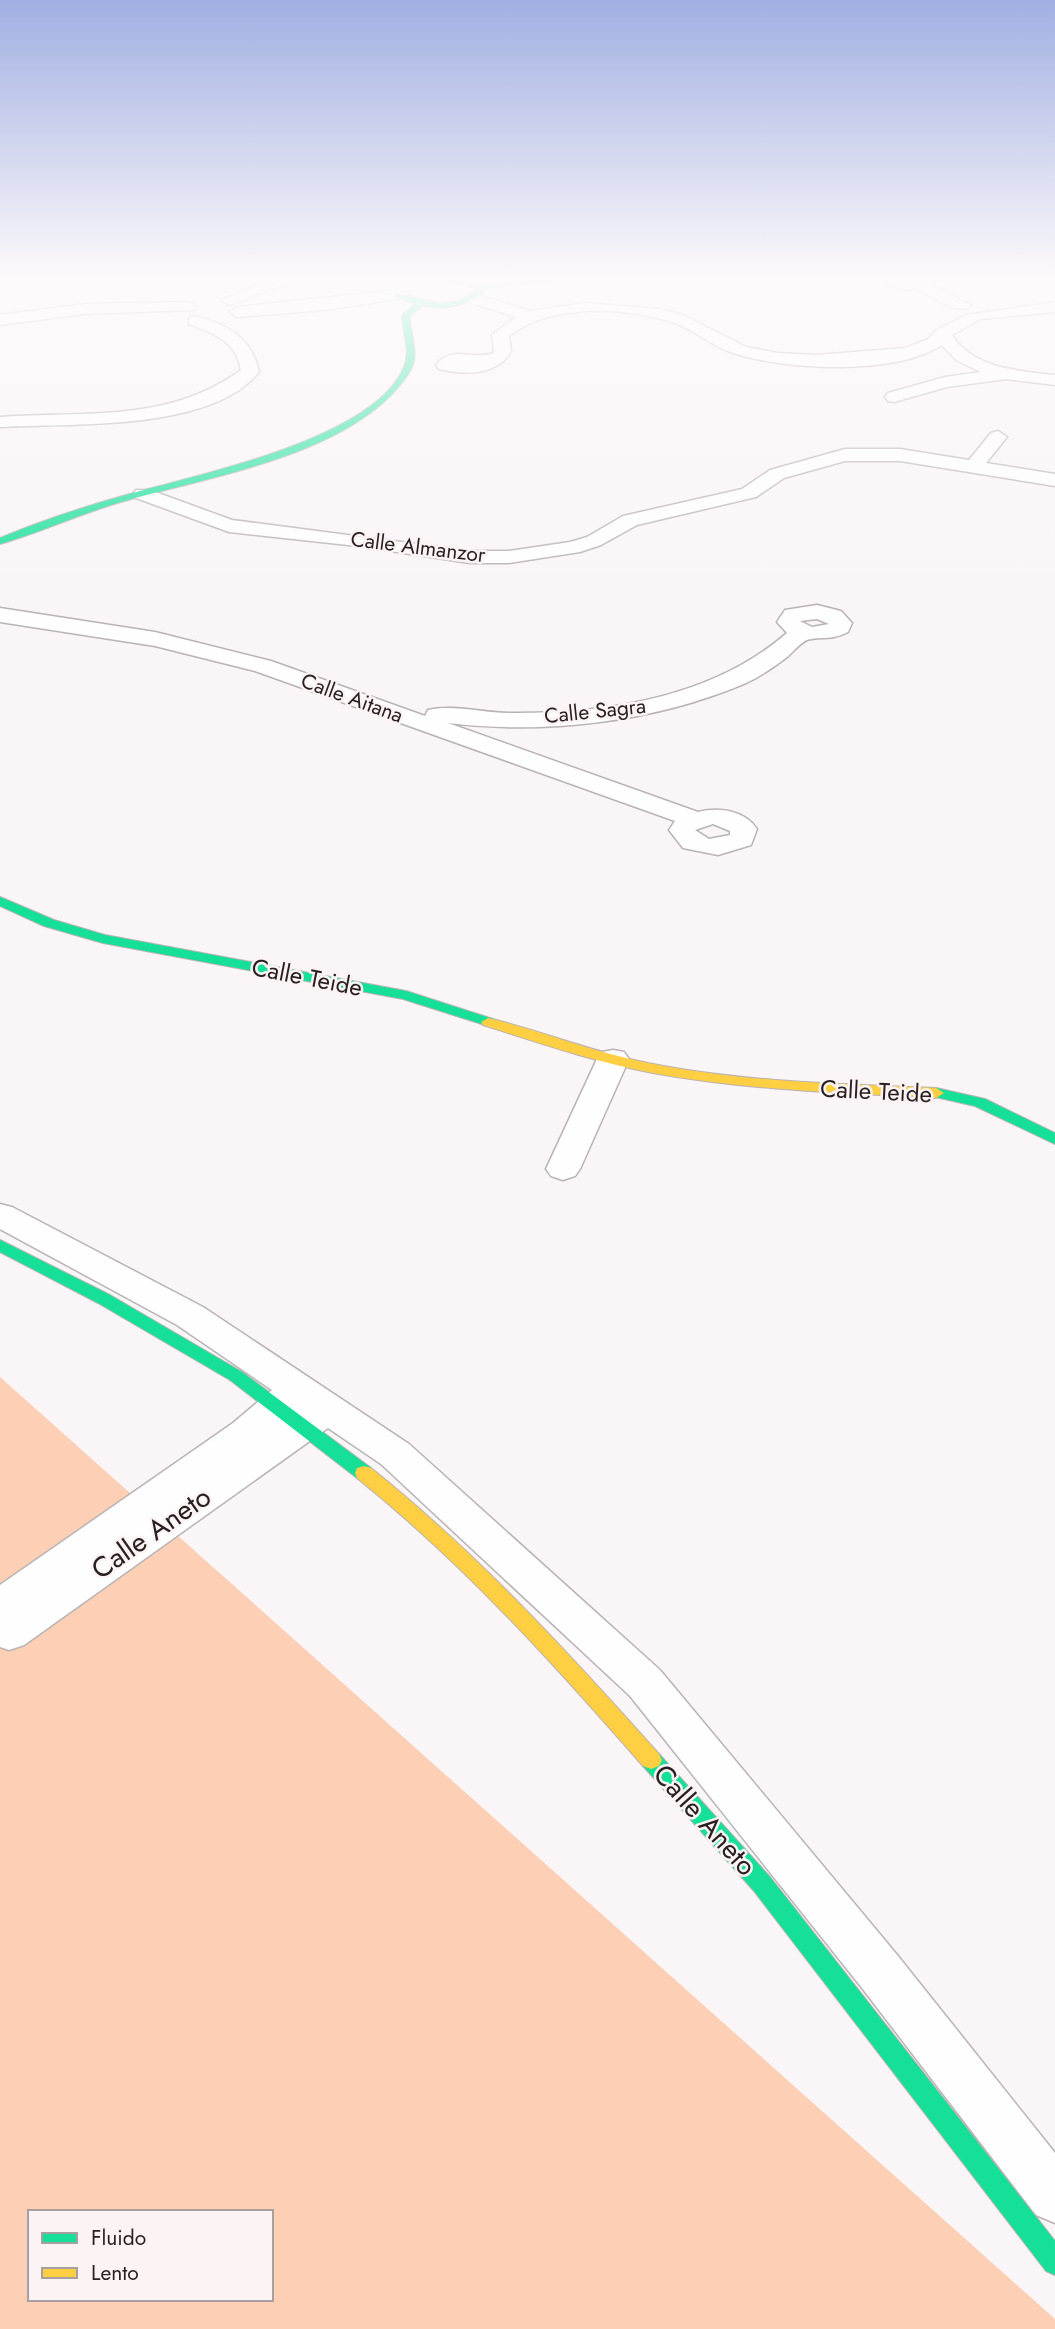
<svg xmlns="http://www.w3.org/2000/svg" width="1055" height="2329" font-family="Jost,sans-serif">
  <rect width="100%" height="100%" fill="#faf5f6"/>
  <path fill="#fdcfb5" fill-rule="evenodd" d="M 0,1377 L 1055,2319 L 1055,2329 L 0,2329 ZM 30,2212 L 271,2212 L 271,2299 L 30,2299 Z"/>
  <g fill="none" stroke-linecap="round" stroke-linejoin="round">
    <g stroke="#b9b3b4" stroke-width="3">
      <path id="street" d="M 274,279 L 298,279 L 235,303 L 229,305 L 221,300 Z
        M 884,279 L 934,279 L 932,285 L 971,305 L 969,308 C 948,313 930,292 917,290 C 907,289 898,289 889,286 Z
        M 398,290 L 404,292 L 404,298 L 324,310 L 237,317 L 229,312 L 237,307 Z
        M 472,293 L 530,311 L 585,303 L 660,309 L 685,316 L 746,347 L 778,353 L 816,355 L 906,348 L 928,339 L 936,330 L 967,315 L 1055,302 L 1055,312 L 980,319 L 952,335 C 974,369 1018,371 1055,375 L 1055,385 L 1006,379 L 947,387 L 894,402 L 888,401 L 885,397 L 888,393 L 945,377 L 981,372 L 956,360 L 942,345 C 894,376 785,370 733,353 C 711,346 694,329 672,322 C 623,306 550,304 509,336 L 511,351 C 497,376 464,375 439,369 L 436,365 C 453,344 473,361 494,353 L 492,335 L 516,317 L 466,301 L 464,298 Z
        M 188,302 L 194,304 L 194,310 L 84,314 L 0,325 L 0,315 L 84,304 Z
        M 195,316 C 227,324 252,338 259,372 C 211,432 70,423 0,427 L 0,417 C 85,411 169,423 241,370 C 236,341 215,334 189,324 L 189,318 Z
        M 998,431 L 1007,437 L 986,463 L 1055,474 L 1055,486 L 900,461 L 845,461 L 784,478 L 756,497 L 637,525 L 601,545 L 580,552 L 509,563 L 470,563 L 357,546 L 229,532 L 136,498 L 133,494 L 136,490 L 150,490 L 232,520 L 470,551 L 509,551 L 570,542 L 587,537 L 623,516 L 742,489 L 770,470 L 845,449 L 900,449 L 969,460 L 991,433 Z
        M 817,605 L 841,611 L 852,623 L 848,632 C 831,641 821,636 807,640 C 801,642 792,653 787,657 C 774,667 761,676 746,683 C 654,722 547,735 448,723 L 698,812 C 719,807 744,810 757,829 L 751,845 L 718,855 L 683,848 L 669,830 L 675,821 L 255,671 L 155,646 L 0,622 L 0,608 L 155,632 L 271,661 L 425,716 L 428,710 C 452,704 484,713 509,713 C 605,714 712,698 787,633 L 777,622 L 785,610 ZM 817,619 L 829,624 L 812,627 L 800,621 ZM 713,824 L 730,831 L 730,835 L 709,839 L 695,830 Z
        M 613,1050 L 624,1052 L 629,1059 L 580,1169 L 575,1176 L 563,1180 L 551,1176 L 546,1169 L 597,1059 L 602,1052 Z
        M 0,1204 L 12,1207 L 203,1307 L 409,1444 L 660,1670 L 898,1956 L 1055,2153 L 1055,2223 L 1036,2215 L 862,1988 L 630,1696 L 381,1464 L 328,1428 L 24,1645 L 9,1650 L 0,1647 L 0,1585 L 233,1423 L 272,1390 L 177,1325 L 0,1229 Z"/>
    </g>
    <g stroke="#b9b3b4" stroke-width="2">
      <path id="fast" d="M 444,279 L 460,279 L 477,285 L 571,279 L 482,289 L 483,293 C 465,307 445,310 422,306 L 410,316 C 410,335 421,356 409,373 C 356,455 209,476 121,502 C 80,514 41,532 0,544 L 0,538 C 41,521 83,507 126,495 C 195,475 374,440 404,367 C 411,351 402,332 402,315 L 415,304 L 395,297 L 395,293 L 440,303 L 459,301 L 475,291 L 470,286 Z
        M 0,897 L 54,920 L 105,935 L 406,991 L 493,1019 L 495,1022 L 488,1026 L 403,999 L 103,943 L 44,926 L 0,906 Z
        M 936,1088 L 985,1099 L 1055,1133 L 1055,1144 L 975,1106 L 931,1096 L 928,1093 L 931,1090 Z
        M 0,1240 L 110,1295 L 242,1372 L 371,1468 L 373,1473 L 371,1478 L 364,1480 L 357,1478 L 230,1380 L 98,1303 L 0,1252 Z
        M 651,1751 L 659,1754 L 770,1877 L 1055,2241 L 1055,2275 L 1046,2271 L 754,1891 L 643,1766 L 640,1760 L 643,1754 Z"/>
    </g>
    <g stroke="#b9b3b4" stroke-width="2">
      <path id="slow" d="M 488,1018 C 542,1031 593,1052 648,1063 C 742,1082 840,1084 936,1088 L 944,1093 L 936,1098 C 842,1093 746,1090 653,1073 C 595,1062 539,1043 483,1025 L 481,1022 Z
        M 364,1466 L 371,1468 C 477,1553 568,1652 659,1754 L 662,1760 L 659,1766 L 651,1769 L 643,1766 C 554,1664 464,1564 357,1478 L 355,1473 L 357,1468 Z"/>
    </g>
    <use href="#street" fill="#fefefe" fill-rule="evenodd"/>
    <use href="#fast" fill="#16e098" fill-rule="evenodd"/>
    <use href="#slow" fill="#ffcf43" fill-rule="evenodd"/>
  </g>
  <linearGradient id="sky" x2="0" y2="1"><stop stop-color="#a1afe2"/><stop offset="0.46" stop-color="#fdfafb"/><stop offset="1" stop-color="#fdfafb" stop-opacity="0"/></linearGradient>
  <rect width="1055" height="606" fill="url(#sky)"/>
  <g text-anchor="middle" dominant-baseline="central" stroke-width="5" stroke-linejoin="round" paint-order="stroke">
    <g font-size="21" fill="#282021" stroke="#fcf3f5">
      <text transform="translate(418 547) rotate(7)">Calle Almanzor</text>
      <text transform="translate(352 698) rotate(20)">Calle Aitana</text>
      <text transform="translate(595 711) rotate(-6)">Calle Sagra</text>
    </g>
    <g font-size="24" fill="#282021" stroke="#fcf3f5">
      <text transform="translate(307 977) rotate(11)">Calle Teide</text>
      <text transform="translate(876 1091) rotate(3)">Calle Teide</text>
    </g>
    <g font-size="28" fill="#282021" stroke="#fcf3f5">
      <text transform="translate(151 1533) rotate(-35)">Calle Aneto</text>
      <text transform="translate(705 1820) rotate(48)">Calle Aneto</text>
    </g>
  </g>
  <rect x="28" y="2210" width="245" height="91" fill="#fcf3f5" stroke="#a79fa0" stroke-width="2"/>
  <rect x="42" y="2233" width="35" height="10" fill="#16e098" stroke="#a79fa0" stroke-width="2"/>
  <text x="91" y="2245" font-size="21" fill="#282021">Fluido</text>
  <rect x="42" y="2268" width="35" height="10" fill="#ffcf43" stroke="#a79fa0" stroke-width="2"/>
  <text x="91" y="2280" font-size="21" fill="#282021">Lento</text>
</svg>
